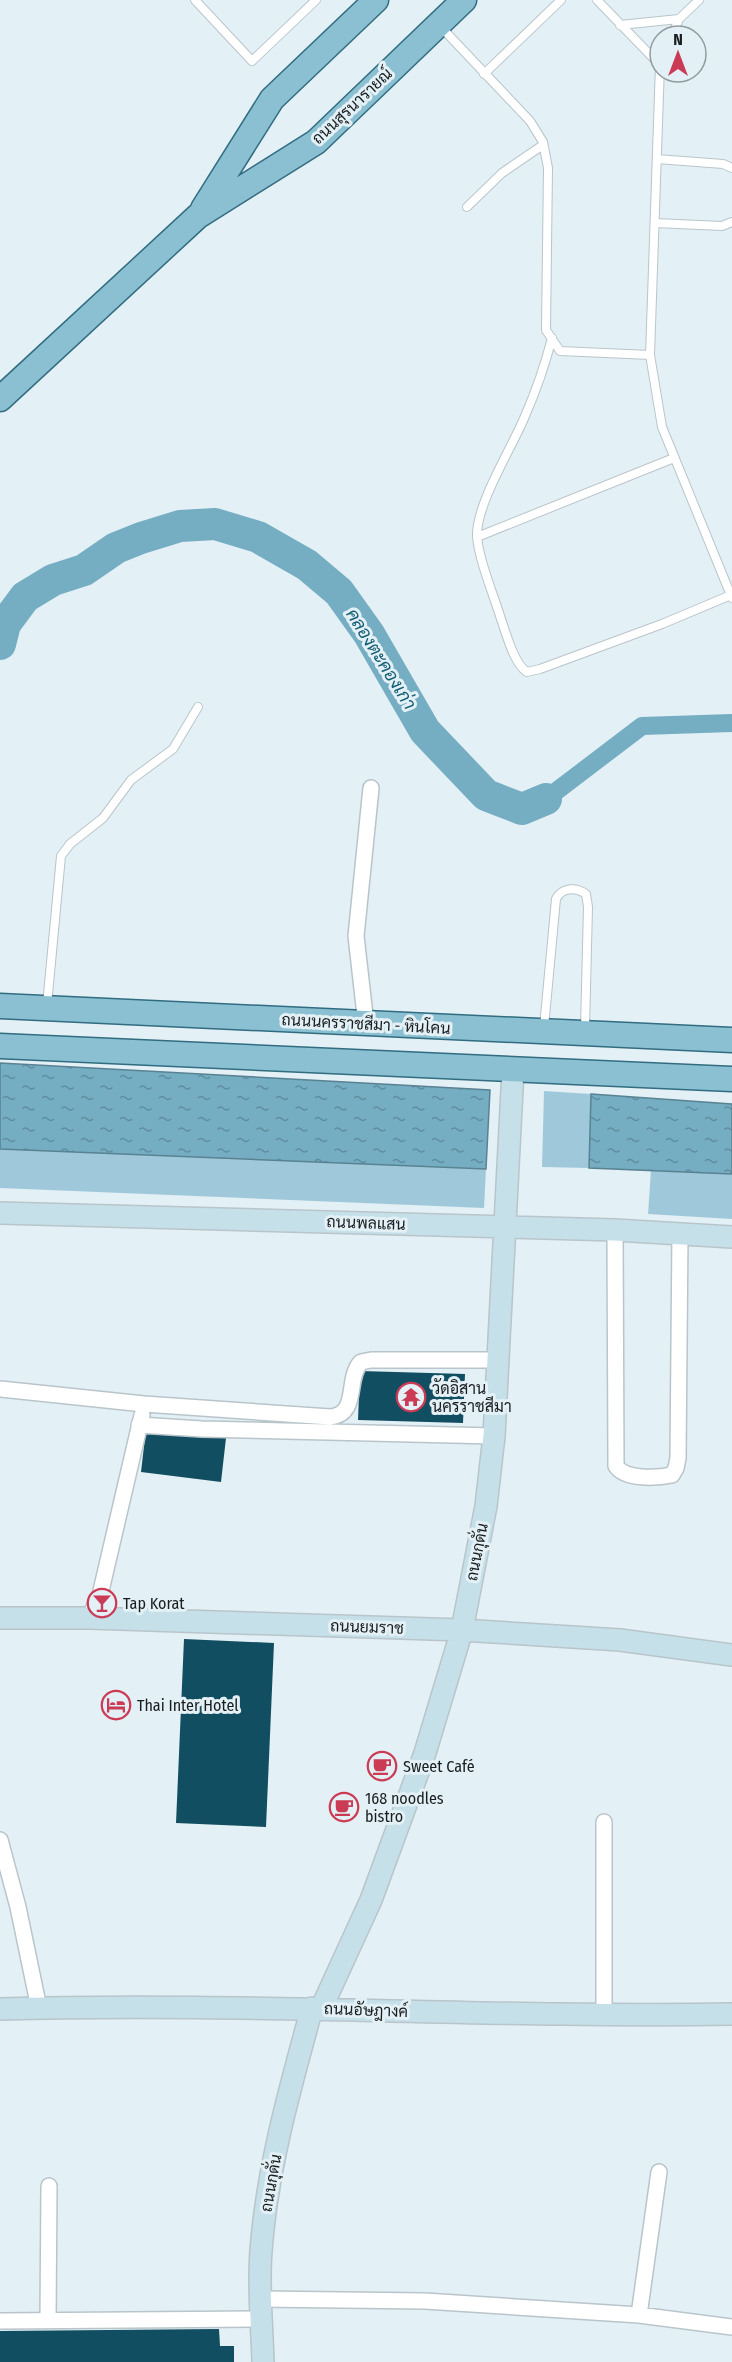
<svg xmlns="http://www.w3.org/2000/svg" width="732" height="2362" font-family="'Fira Sans Condensed',Sarabun,sans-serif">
  <defs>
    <pattern id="water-ripples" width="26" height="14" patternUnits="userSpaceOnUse" patternTransform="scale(1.5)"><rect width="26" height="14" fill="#75adc3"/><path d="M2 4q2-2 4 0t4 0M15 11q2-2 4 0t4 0" fill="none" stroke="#5f8c9e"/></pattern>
  </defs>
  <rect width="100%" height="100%" fill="#e3f0f5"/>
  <path fill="#9fc9da" d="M 544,1091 L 591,1094 L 589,1168 L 542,1167 Z
    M 0,1149 L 486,1169 L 484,1208 L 0,1188 Z
    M 651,1170 L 732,1174 L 732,1219 L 648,1214 Z"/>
  <path fill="url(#water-ripples)" stroke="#598292" stroke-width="1.5" d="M 0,1063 L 490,1090 L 486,1169 L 0,1149 Z
    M 591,1094 L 732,1104 L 732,1174 L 589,1168 Z"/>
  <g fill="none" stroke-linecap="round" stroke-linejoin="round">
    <path stroke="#75adc3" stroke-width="18" d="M 546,799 L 642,726 L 732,723"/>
    <path stroke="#75adc3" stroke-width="32" d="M 0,644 L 5,624 L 25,597 L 53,580 L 84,570 L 116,548 L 141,538 L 180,526 L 215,524 L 258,537 L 307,565 L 339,592 L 369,634 L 425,731 L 486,795 L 522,809 L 546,799"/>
  </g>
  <path fill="#124e61" d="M 360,1371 L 465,1374 L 463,1423 L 358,1420 Z
    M 146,1429 L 226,1438 L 221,1482 L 141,1472 Z
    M 184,1639 L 274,1643 L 266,1827 L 176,1823 Z
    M 219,2329 L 220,2346 L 234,2346 L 234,2362 L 0,2362 L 0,2331 Z"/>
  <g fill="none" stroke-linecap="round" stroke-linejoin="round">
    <g stroke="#b9c5ca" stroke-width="10">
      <path id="lane" d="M 195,0 L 252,61 L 316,0
        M 597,0 L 660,65
        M 620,25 L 679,19
        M 441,27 L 530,121 L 543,142 L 548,168 L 546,330 L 560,351 L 650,355 L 660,65
        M 672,36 L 679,19 L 699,0
        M 484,74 L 561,0
        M 657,159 L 723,164 L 732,168
        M 467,207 L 502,173 L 543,145
        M 655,223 L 722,226 L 732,222
        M 552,338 C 545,365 536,391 525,416 C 512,448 477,502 477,535 C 478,558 494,596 501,619 C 506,633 514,664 527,672 L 540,669 L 662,624 L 731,595
        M 650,355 L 662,427 L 732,598
        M 477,537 L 674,458
        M 47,1005 L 61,856 L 70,844 L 103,818 L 131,780 L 173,749 L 198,707
        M 544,1027 L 556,899 C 562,887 576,887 586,894 L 588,907 L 585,1029"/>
    </g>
    <g stroke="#b9c5ca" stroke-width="18">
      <path id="street" d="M 366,1024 L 356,936 L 371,788
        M 615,1230 L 616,1466 C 625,1480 657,1478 672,1475 L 676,1468 L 678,1458 L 680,1233
        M 0,1389 L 144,1404 L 330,1417 C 360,1414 345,1379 361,1362 L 371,1360 L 497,1360
        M 139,1425 L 202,1429 L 494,1436
        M 89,1618 L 100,1595 L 142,1415
        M 0,1840 L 18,1907 L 39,2008
        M 604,2016 L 604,1822
        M 260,2299 L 425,2301 L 639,2315 L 732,2327
        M 639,2315 L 659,2172
        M 0,2321 L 262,2319
        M 48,2321 L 49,2186"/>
    </g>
    <g stroke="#b9c5ca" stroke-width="24">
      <path id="secondary" d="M 0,1213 L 615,1230 L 732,1237
        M 0,1618 L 89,1618 L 462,1630 L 620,1640 L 732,1655
        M 0,2009 C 244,2002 488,2018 732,2014
        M 321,2009 L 371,1900 L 425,1753 L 462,1630 L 486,1506 L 494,1436 L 513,1070
        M 263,2362 C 262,2325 258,2288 261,2251 C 267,2169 290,2088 312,2008"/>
    </g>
    <g stroke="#316c80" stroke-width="27">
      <path id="primary" d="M 203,209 L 272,99 L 376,0
        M 0,399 L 198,216 L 316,142 L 464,0
        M 0,1006 L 732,1040
        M 0,1046 L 732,1079"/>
    </g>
    <use href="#lane" stroke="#fff" stroke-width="8"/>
    <use href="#street" stroke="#fff" stroke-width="15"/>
    <use href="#secondary" stroke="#c5e0e9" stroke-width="21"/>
    <use href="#primary" stroke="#8bc0d3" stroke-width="24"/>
  </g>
  <defs>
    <g id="temple-ring" transform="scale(1.5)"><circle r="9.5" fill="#e3f0f5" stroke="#cb3b55" stroke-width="1.5"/><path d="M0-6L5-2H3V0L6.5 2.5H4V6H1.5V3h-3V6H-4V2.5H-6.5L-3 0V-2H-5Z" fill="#cb3b55"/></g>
    <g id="bar-ring" transform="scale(1.5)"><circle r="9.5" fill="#e3f0f5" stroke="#cb3b55" stroke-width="1.5"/><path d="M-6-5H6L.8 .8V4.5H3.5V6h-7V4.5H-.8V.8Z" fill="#cb3b55"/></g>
    <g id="hotel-ring" transform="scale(1.5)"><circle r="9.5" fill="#e3f0f5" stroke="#cb3b55" stroke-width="1.5"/><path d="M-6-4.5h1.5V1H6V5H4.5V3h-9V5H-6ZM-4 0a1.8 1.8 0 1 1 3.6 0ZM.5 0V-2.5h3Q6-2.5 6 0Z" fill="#cb3b55"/></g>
    <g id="cafe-ring" transform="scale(1.5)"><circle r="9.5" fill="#e3f0f5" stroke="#cb3b55" stroke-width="1.5"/><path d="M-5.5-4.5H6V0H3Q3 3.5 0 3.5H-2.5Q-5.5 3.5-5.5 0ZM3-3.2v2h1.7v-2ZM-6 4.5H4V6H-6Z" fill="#cb3b55"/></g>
  </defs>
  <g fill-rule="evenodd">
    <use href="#temple-ring" x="411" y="1397"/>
    <use href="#bar-ring" x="102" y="1603"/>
    <use href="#hotel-ring" x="116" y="1705"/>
    <use href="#cafe-ring" x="382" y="1766"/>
    <use href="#cafe-ring" x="344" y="1807"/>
  </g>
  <g text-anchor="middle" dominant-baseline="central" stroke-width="6" stroke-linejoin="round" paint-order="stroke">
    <g font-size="16" fill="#181d1f" stroke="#e3f0f5">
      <text transform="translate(352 106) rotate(-43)">ถนนสุรนารายณ์</text>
      <text transform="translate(366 1024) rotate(3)">ถนนนครราชสีมา - หินโคน</text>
      <text transform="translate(366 1223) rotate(2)">ถนนพลแสน</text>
      <text transform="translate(477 1552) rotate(-79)">ถนนกุดั่น</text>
      <text transform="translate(367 1627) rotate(2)">ถนนยมราช</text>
      <text transform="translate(366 2010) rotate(2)">ถนนอัษฎางค์</text>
      <text transform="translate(271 2183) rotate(-80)">ถนนกุดั่น</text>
    </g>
    <g font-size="16" fill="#181d1f" stroke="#e3f0f5" text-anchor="start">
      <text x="432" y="1388">วัดอิสาน<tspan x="432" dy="18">นครราชสีมา</tspan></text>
      <text x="123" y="1603">Tap Korat</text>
      <text x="137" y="1705">Thai Inter Hotel</text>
      <text x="403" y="1766">Sweet Café</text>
      <text x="365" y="1798">168 noodles<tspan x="365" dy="18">bistro</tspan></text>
    </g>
    <g font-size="18" font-style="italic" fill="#135d74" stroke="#e3f0f5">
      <text transform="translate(381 659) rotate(58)">คลองตะคองเก่า</text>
    </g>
  </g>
  <g transform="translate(678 54)"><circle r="28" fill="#e3f0f5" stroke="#929c9f" stroke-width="1.5"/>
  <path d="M0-4.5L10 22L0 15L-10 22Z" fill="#cb3b55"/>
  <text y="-9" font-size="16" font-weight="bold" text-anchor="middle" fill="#181d1f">N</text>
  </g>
</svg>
